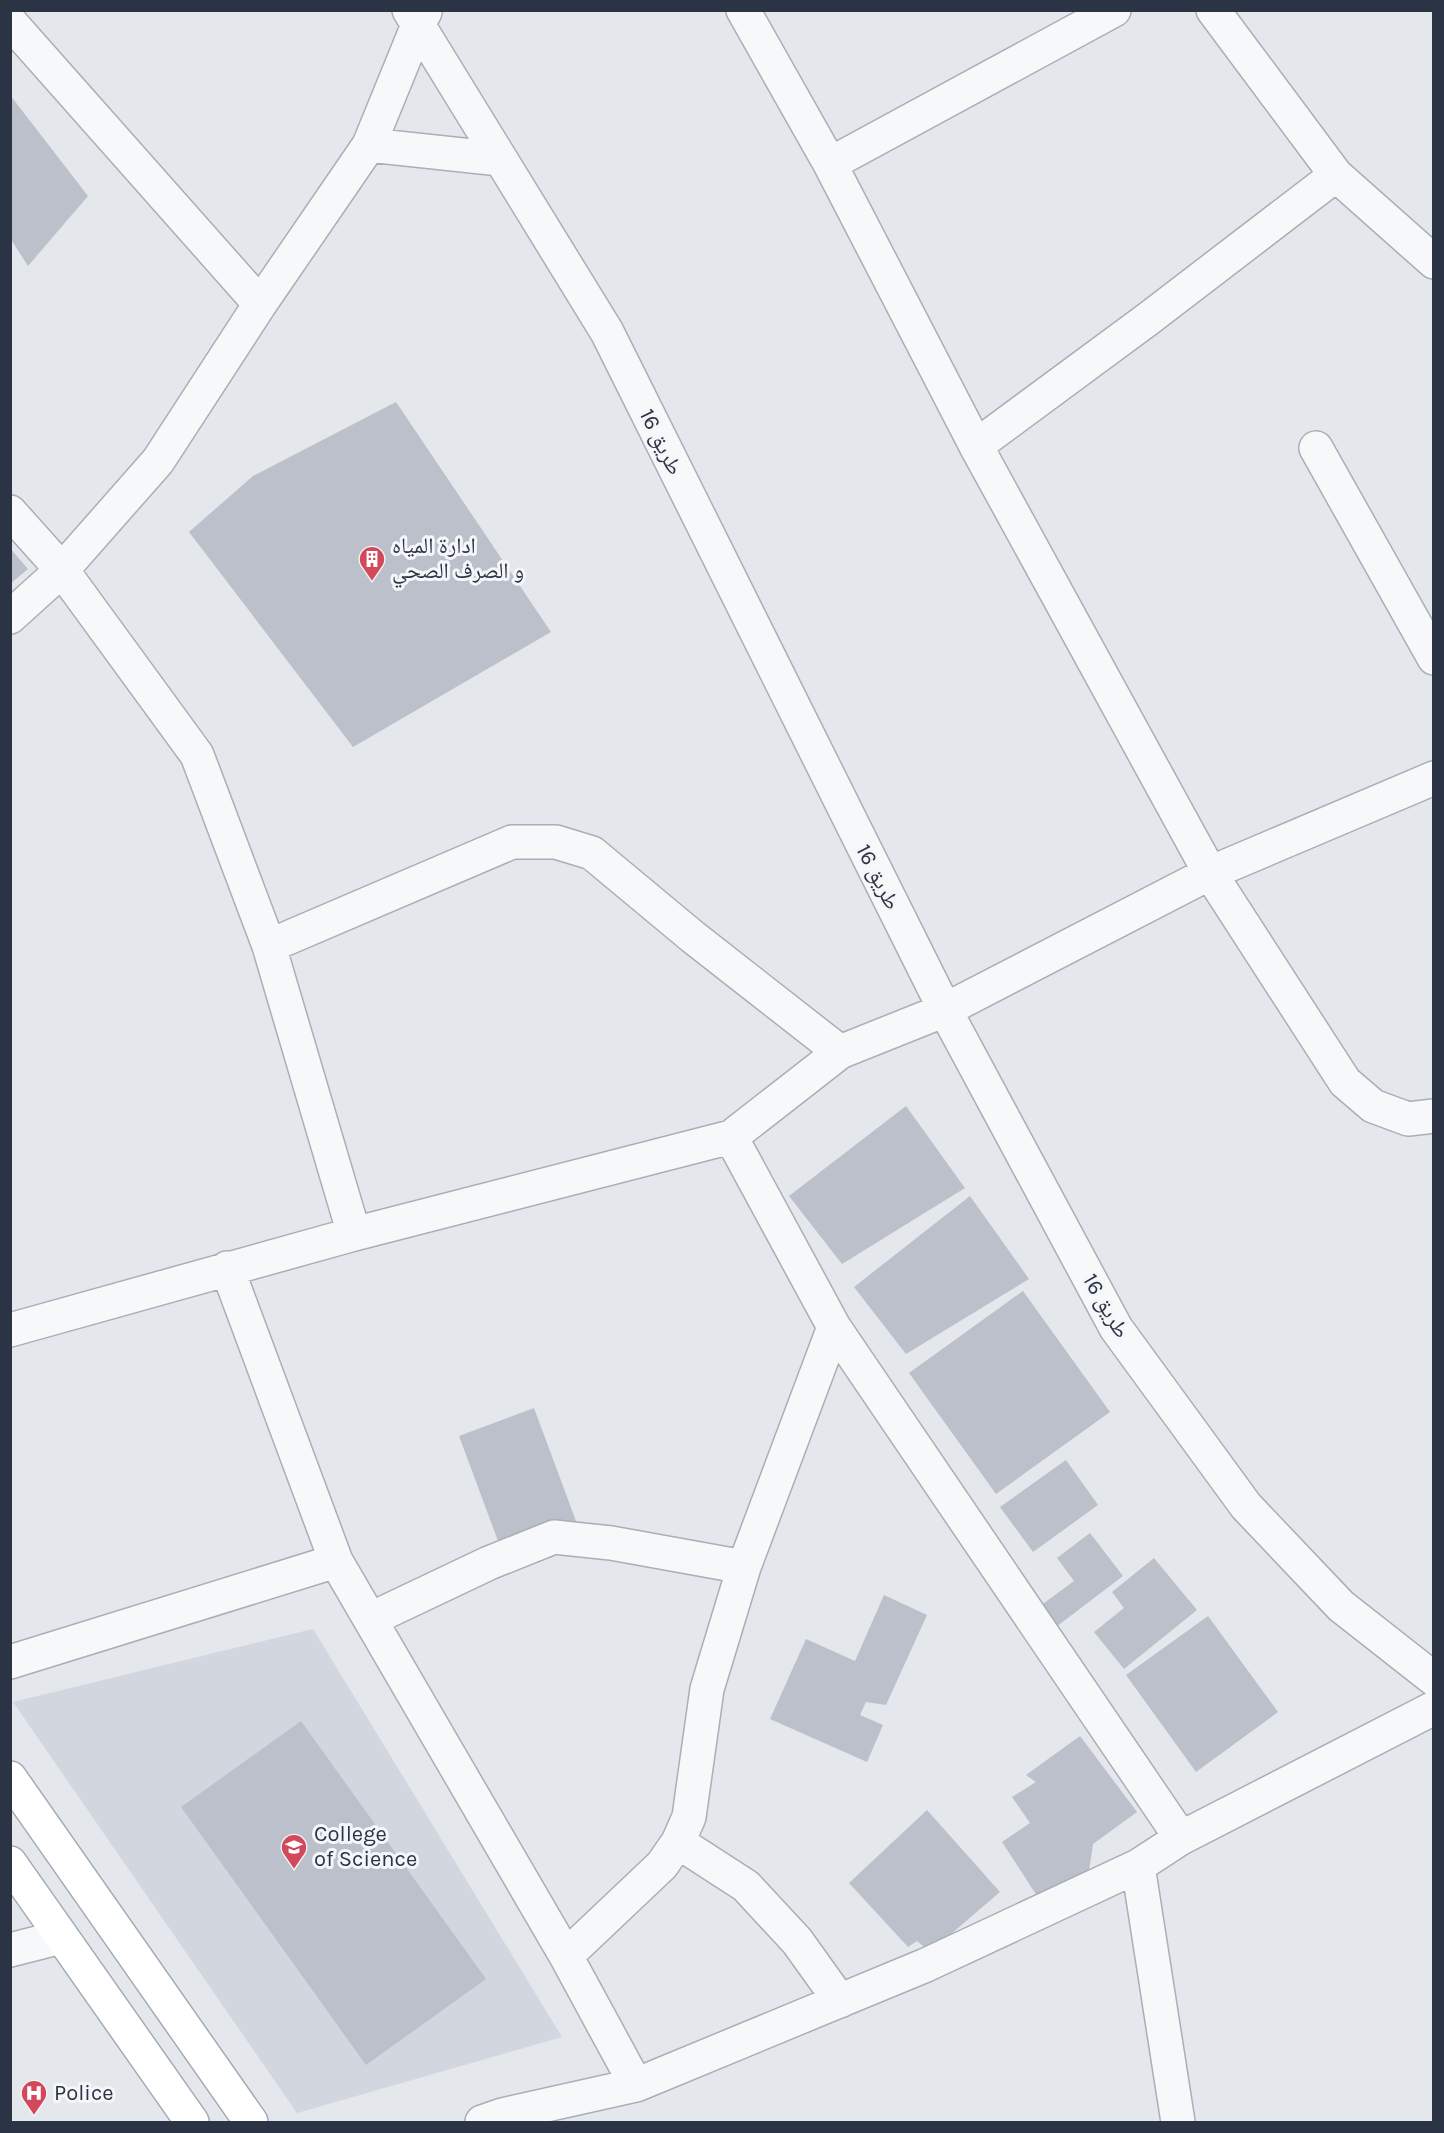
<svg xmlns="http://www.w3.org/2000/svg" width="1444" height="2133" font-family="Karla,'Noto Naskh Arabic',sans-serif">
  <rect width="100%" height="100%" fill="#e4e7ec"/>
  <path fill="#d2d6de" d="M 313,1629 L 562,2037 L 297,2113 L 13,1702 Z"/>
  <path fill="#bbc0ca" d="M 10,95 L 88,196 L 28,266 L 10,238 Z
    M 396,402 L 551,632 L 353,747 L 189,532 L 253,476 Z
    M 10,548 L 28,569 L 10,584 Z
    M 906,1106 L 965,1188 L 842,1264 L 789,1196 Z
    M 970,1196 L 1029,1279 L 906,1354 L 854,1287 Z
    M 1023,1291 L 1110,1412 L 996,1494 L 909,1373 Z
    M 534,1408 L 576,1521 L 501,1549 L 459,1436 Z
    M 1066,1460 L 1098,1505 L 1033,1552 L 1000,1507 Z
    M 1090,1533 L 1123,1576 L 1056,1627 L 1040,1606 L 1074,1581 L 1057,1558 Z
    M 1154,1558 L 1197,1610 L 1124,1669 L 1094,1632 L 1124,1608 L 1112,1592 Z
    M 884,1595 L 927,1615 L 886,1705 L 866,1702 L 860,1715 L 883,1725 L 867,1762 L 770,1719 L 806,1639 L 855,1661 Z
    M 1208,1616 L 1278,1712 L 1196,1772 L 1126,1675 Z
    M 301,1721 L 486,1979 L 366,2065 L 181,1807 Z
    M 1080,1736 L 1137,1812 L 1093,1844 L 1089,1871 L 1041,1902 L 1002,1842 L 1030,1823 L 1012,1797 L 1036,1782 L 1026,1775 Z
    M 927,1810 L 1000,1892 L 930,1952 L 917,1941 L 908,1947 L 849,1883 Z"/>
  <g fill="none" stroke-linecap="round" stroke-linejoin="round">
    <g stroke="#a9aeb7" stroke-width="36">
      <path id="minor" d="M 409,10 L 607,332 L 945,1010 L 1116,1328 L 1246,1506 L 1341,1606 L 1434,1679
        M 743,10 L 830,164 L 976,446 L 1210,873 L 1345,1082 L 1373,1106 L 1408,1119 L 1434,1116
        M 1213,10 L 1336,175 L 1434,262
        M 10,22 L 260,304
        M 369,145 L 500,159
        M 830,164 L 1114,10
        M 976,446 L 1148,319 L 1336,175
        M 1316,448 L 1434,658
        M 10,512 L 62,570 L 197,755 L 269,946 L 354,1234 L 10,1330
        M 10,617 L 62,570 L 158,461 L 260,304 L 369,145 L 418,25 L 425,12
        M 269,946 L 512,842 L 556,842 L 592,853 L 693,937 L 840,1052
        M 731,1137 L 834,1327 L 1181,1838
        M 354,1234 L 731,1137 L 840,1052 L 945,1010 L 1210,873 L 1434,778
        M 227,1268 L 336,1561 L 566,1956 L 636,2085
        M 371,1619 L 489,1563 L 554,1537 L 611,1543 L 744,1567
        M 10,1662 L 336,1561
        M 678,1842 L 746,1886 L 797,1941 L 840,2001
        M 1138,1866 L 1178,2122
        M 10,1950 L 61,1937
        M 566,1956 L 662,1865 L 678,1842 L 689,1817 L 707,1689 L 744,1567 L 834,1327
        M 482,2122 L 502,2115 L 636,2085 L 926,1965 L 1138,1866 L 1181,1838 L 1434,1708"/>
    </g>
    <g stroke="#a3abb8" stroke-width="36">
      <path id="major" d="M 10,1778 L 251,2122
        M 10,1863 L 192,2122"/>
    </g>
    <use href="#minor" stroke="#f7f8fa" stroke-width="33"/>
    <use href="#major" stroke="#fff" stroke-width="33"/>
  </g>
  <defs>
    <g id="building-pin" transform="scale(1.35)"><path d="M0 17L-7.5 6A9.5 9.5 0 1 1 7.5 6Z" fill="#d1495b" stroke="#f4f6f9"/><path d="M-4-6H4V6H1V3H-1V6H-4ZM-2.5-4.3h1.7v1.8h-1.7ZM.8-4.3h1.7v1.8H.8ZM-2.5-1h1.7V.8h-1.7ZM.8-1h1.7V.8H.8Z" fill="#fff"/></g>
    <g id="university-pin" transform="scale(1.35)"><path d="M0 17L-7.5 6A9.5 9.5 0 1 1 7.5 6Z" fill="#d1495b" stroke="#f4f6f9"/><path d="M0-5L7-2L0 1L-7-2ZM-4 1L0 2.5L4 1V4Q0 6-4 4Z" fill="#fff"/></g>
    <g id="hospital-pin" transform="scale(1.35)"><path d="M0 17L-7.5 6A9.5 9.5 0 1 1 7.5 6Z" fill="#d1495b" stroke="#f4f6f9"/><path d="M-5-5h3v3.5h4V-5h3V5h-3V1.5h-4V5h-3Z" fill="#fff"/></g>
  </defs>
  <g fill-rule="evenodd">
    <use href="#building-pin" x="372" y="559"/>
    <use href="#university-pin" x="294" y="1847"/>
    <use href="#hospital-pin" x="34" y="2093"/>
  </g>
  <g text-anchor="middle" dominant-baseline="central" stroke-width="6" stroke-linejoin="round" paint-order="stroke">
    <g font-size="22" fill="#2b3445" stroke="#f4f6f9">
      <text transform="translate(661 442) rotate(64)">طريق 16</text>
      <text transform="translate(878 877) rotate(63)">طريق 16</text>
      <text transform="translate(1106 1306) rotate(60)">طريق 16</text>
    </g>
    <g font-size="22" fill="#2b3445" stroke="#f4f6f9" text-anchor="start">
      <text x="392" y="546">ادارة المياه<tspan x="392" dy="25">و الصرف الصحي</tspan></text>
      <text x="314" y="1834">College<tspan x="314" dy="25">of Science</tspan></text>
      <text x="54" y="2093">Police</text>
    </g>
  </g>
  <rect width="1444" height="2133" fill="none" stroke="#2b3445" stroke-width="24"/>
</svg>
